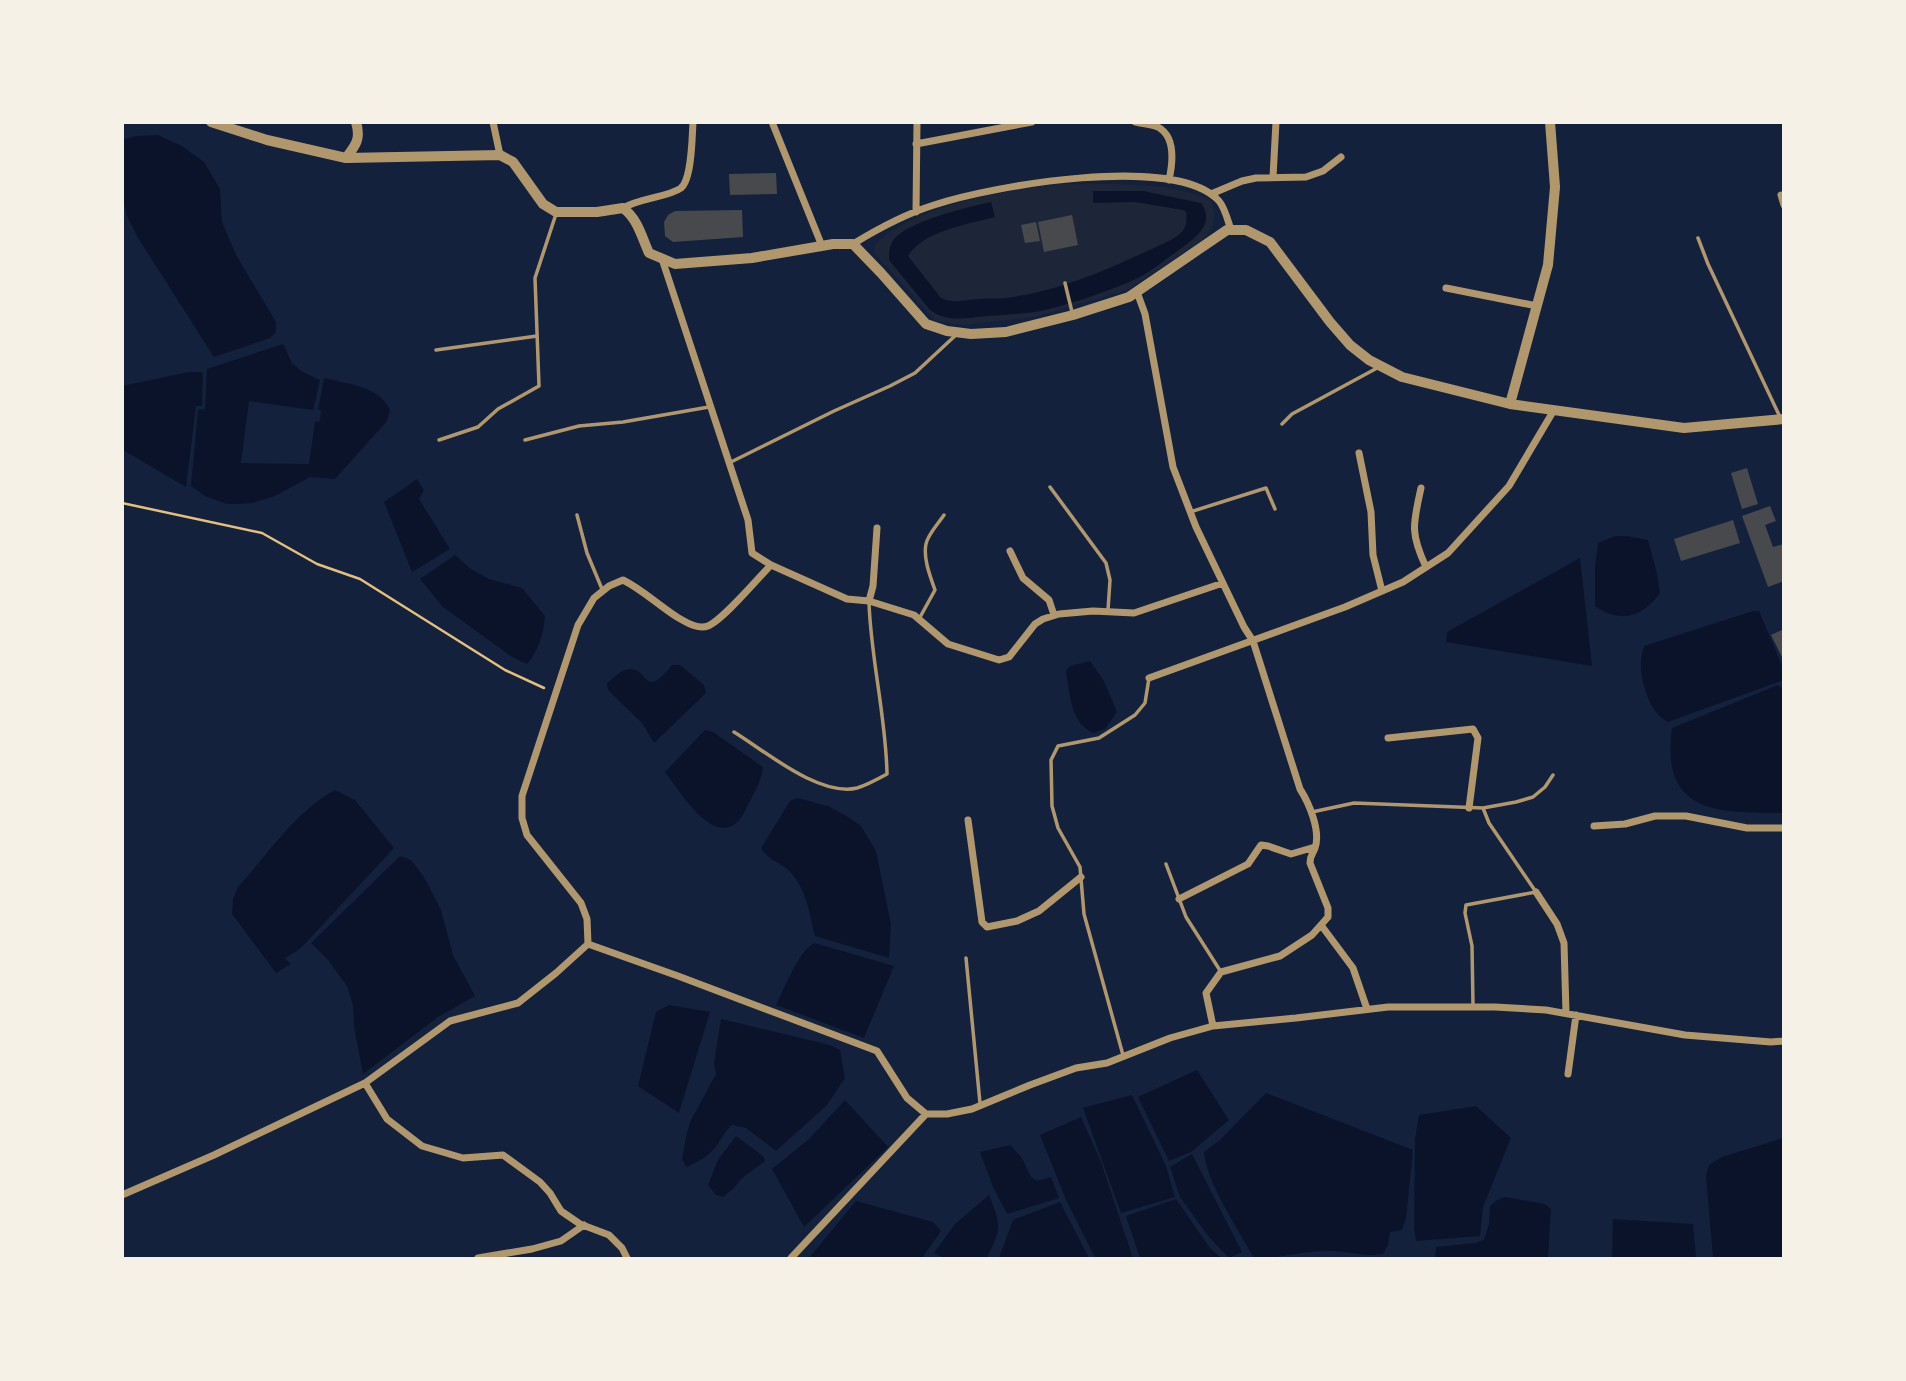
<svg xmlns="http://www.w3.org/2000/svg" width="1906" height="1381" font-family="Mulish,sans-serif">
  <rect width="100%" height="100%" fill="#14213d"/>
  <path fill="#1d2539" d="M 1060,184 C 1110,185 1164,180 1210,200 C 1218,215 1214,227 1204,239 L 1127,290 L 1035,317 L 962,325 L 936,321 L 874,253 L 875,245 C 913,205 1006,191 1060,184 Z"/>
  <path fill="#0b132b" d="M 158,135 L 182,146 L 204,162 L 220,189 L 222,222 L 236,255 L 276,322 L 276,332 L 270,338 L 214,357 L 138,238 L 127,216 L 123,199 L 123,140 L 136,136 Z
    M 1093,191 L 1143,191 L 1201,203 C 1217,225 1192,240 1176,252 C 1163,261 1151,272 1136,279 C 1106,292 1067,306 1035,312 C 1019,314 1003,315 987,316 C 966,318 948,323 930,310 L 889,260 C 889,253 889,246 894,239 C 909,221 968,207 991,202 L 995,217 C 969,224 923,231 908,256 L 941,298 C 953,304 966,300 979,299 C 988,298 997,299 1006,298 C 1064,291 1117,265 1169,241 C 1183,233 1188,229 1186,212 L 1183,210 L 1135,202 L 1093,203 Z
    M 283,344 L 292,363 L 301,371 L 320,380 L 313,410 L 249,401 L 241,463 L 309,464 L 315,422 L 320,421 L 321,410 L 318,410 L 324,378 C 347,384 380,386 390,410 L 387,421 L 335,479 L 310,477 L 275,496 L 252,503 L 239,504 L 227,504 L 205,496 L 191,486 L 198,410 L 205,409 L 207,369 Z
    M 189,372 L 203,372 L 202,406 L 196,406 L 186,487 L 123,450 L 122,386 Z
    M 417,479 L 424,490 L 419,499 L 450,549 L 412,572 L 384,502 Z
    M 1615,536 L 1627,536 L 1648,540 L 1657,574 L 1660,593 C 1643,617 1621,624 1595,606 L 1595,568 L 1598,543 Z
    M 455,555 L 471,569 L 489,579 L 522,588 L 545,616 C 544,634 538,651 527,664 L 512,657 L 443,607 L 420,579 Z
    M 1580,558 L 1592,666 L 1446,642 L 1447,632 Z
    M 1753,611 L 1759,611 L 1783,668 L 1783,679 L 1781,681 L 1668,722 C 1650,714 1640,681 1641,662 C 1641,657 1643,651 1644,646 Z
    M 1090,661 L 1104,681 L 1117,712 L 1105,729 L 1093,733 C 1070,722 1070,694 1066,671 L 1070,666 Z
    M 672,665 L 680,665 L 704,685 L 706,693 L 654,743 L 642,723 L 608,690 L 607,683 C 614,678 622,668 631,669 C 649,670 644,700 672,665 Z
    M 1778,685 L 1784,690 L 1783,813 C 1718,813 1660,814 1672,728 Z
    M 705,730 L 713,732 L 763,767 C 762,781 753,794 747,807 C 722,862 682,794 665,772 Z
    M 335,790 L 355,800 L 394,848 L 300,949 L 285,958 L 291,964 L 276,973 L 232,914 L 233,899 L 238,887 C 268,854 295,812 335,790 Z
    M 797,798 L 828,806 L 848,817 L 861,826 L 876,851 L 891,924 L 889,958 L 815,936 C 809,912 806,886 787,869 C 778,862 766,858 761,848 L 790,801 Z
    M 400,856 L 411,860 L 424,877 L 441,910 L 453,955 L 475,996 L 438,1017 L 363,1074 L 354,1027 L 353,1006 L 347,986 L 328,960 L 311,943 Z
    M 814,943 L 894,966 L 864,1038 L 776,1005 C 785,988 797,953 814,943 Z
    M 669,1005 L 710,1012 L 679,1113 L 638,1086 L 656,1012 Z
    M 721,1019 L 830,1045 L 840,1050 L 845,1078 L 827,1105 L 776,1151 L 746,1128 L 732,1125 C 724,1132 721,1140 715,1148 C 707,1157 697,1163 686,1167 L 682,1159 L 687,1132 L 691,1120 L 716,1074 L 714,1063 Z
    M 1197,1070 L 1229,1120 L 1191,1152 L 1169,1161 L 1138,1097 Z
    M 1266,1093 L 1413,1150 L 1406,1218 L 1402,1230 L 1390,1232 L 1388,1245 L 1383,1254 C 1363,1258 1343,1249 1322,1251 C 1299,1252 1277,1259 1254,1258 C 1239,1231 1206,1182 1204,1152 L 1220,1140 Z
    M 1132,1095 L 1166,1166 L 1175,1197 L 1121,1213 L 1083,1108 Z
    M 845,1100 L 888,1147 L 804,1227 L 772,1169 L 809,1139 Z
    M 1476,1106 L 1511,1138 L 1483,1207 L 1480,1236 L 1416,1241 L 1414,1229 L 1415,1139 L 1419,1115 Z
    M 1081,1117 L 1101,1162 L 1133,1258 L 1095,1258 L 1067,1202 L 1040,1135 Z
    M 736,1136 L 763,1156 L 765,1161 L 741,1179 L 734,1188 L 723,1197 L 716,1195 L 708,1185 L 718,1160 Z
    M 1783,1138 L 1783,1258 L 1713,1258 L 1706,1176 L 1709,1165 L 1722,1157 Z
    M 1010,1145 L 1022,1158 L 1031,1177 L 1037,1181 L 1051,1177 L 1059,1198 L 1007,1214 L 993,1187 L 980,1152 Z
    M 1192,1154 L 1242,1252 L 1229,1258 L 1208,1236 L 1180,1197 L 1170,1167 Z
    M 989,1195 C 1002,1227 1001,1228 987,1258 L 944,1258 L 934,1253 L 955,1224 Z
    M 1505,1197 L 1545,1204 L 1551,1209 L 1548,1258 L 1435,1258 L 1436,1247 L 1475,1243 L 1484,1240 L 1489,1224 L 1490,1206 L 1497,1200 Z
    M 1176,1199 L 1210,1248 L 1221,1258 L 1140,1258 L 1126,1216 Z
    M 856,1201 L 933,1222 L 941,1231 L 922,1258 L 809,1258 Z
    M 1060,1202 L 1089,1258 L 999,1258 L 1013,1220 Z
    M 1613,1219 L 1693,1224 L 1696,1258 L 1612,1258 Z"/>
  <path fill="#48494c" d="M 776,173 L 777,194 L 730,195 L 729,174 Z
    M 742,210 L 743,237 L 673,242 L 665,236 L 664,222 L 668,215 L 675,211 Z
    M 1072,215 L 1078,245 L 1044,252 L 1038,222 Z
    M 1036,222 L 1040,241 L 1025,243 L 1021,225 Z
    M 1747,468 L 1758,504 L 1742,509 L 1731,473 Z
    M 1770,506 L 1776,521 L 1765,525 L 1773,547 L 1784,544 L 1784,557 L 1782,558 L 1784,581 L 1768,587 L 1742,516 Z
    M 1733,520 L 1740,543 L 1681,561 L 1674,539 Z
    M 1784,629 L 1784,661 L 1771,635 Z"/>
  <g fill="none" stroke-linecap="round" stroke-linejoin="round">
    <path stroke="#e5c07b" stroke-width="2.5" d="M 122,503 L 262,533 L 317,564 L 360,579 L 505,670 L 544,688"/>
    <path stroke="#b1986c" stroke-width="3.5" d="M 1698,238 L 1708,264 L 1780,417
      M 1065,283 L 1072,312
      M 436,350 L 537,336
      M 1282,424 L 1292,414 L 1379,367
      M 439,440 L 478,427 L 498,409 L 539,386 L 535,278 L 556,214
      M 525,440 L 579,426 L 623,422 L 709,407
      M 731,462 L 834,411 L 890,386 L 915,373 L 957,334
      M 1050,487 L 1106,563 L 1110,580 L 1108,610
      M 1190,512 L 1266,488 L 1275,509
      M 577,515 L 587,553 L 602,589
      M 919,619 L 935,590 C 930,576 923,558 926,544 C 928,534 938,524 944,515
      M 734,732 C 765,751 819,797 857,788 C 867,785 878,779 887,774 C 886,717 871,660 869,603
      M 1312,812 L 1354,803 L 1483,808 L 1516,802 L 1533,797 L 1545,787 L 1553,775
      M 1166,864 L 1186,917 L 1221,972
      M 966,958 L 980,1103
      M 1473,1005 L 1472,946 L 1465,913 L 1466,905 L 1536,892 L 1489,823 L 1483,808
      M 1123,1055 L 1084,914 L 1080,867 L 1058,828 L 1052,806 L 1051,760 L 1058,746 L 1099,738 L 1135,715 L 1145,703 L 1149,678"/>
    <path stroke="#b1986c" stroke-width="7" d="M 493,122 L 500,155
      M 772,122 L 822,246
      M 1135,122 C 1142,124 1152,124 1158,127 C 1176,137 1173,162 1169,180
      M 916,144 L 1032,122
      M 1273,177 L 1276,122
      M 1211,194 L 1242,181 L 1256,178 L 1306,177 L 1323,171 L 1341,157
      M 1781,195 L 1784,205
      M 623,208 C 640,198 669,197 681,188 C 692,179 692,137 693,122
      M 916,212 L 917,122
      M 853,244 C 879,228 905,214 934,205 C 991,186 1176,153 1219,201 C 1225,208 1228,221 1231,230
      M 662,259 L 748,520 L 752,553 L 771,565 L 847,599 L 869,601 L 914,615 L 948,644 L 999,660 L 1009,657 L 1035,624 L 1043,619 L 1059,614 L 1093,611 L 1134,613 L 1223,583
      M 1446,288 L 1537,306
      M 1137,292 L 1145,314 L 1173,467 L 1196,527 L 1244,627 L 1253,641 L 1300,789 C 1309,803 1321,831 1315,848 C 1313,854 1310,855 1310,863 L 1328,908 L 1328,917 L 1312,935 L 1280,956 L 1221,972 L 1206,993 L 1213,1026
      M 1359,453 L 1371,512 L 1373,555 L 1382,591
      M 1421,488 C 1413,524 1410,533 1426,567
      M 1010,551 L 1023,578 L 1049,600 L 1054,615
      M 869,601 L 873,586 L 877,528
      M 1149,678 L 1345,607 L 1403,582 L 1448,553 L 1509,486 L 1554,410
      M 1388,738 L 1473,729 L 1478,738 L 1469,808
      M 968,820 L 982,922 L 987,927 L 1017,921 L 1039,911 L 1081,877
      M 1594,826 L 1625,824 L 1655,816 L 1686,816 L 1747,828 L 1784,828
      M 1536,892 L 1557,924 L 1564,943 L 1566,1013
      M 1179,899 L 1248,864 L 1261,845 L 1268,846 L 1291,854 L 1315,847
      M 1321,925 L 1353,968 L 1367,1009
      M 588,944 L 678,976 L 877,1051 L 907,1098 L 926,1114 L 947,1114 L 972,1109 L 1030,1085 L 1076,1068 L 1107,1063 L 1170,1038 L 1213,1026 L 1296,1018 L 1388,1007 L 1495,1007 L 1546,1010 L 1685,1035 L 1771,1042 L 1784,1041
      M 1568,1074 L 1576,1015
      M 365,1083 L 387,1119 L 422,1146 L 463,1158 L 503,1155 L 540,1182 L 550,1193 L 561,1211 L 580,1224 L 609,1235 L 622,1248 L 627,1258
      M 122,1195 L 214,1155 L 365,1083 L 450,1021 L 518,1003 L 556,973 L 588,944 L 587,919 L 581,903 L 527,835 L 522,818 L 522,796 L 578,625 L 594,598 L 609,586 L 623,580 C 643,590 658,605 677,617 C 686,622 698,630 708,626 C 723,620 758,578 771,565
      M 478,1258 L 532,1249 L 561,1241 L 584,1225
      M 791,1258 L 926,1114"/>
    <path stroke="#b1986c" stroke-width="10" d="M 211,122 L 267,140 L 346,158 L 500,155 L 513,162 L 543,204 L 556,212 L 597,212 L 623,208 C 638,219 642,238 649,253 L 675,264 L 752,258 L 833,244 L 853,244 L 881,273 L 926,324 L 947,331 L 971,334 L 1006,332 L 1073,315 L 1129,297 L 1227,230 L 1246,230 L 1270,242 L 1330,322 L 1350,345 L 1369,360 L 1402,377 L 1510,404 L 1684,428 L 1784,419
      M 346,158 C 356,145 361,139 356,122
      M 1510,404 L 1548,265 L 1555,187 L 1550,122"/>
  </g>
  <rect width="1906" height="1381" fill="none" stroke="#f6f1e7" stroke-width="248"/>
</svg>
